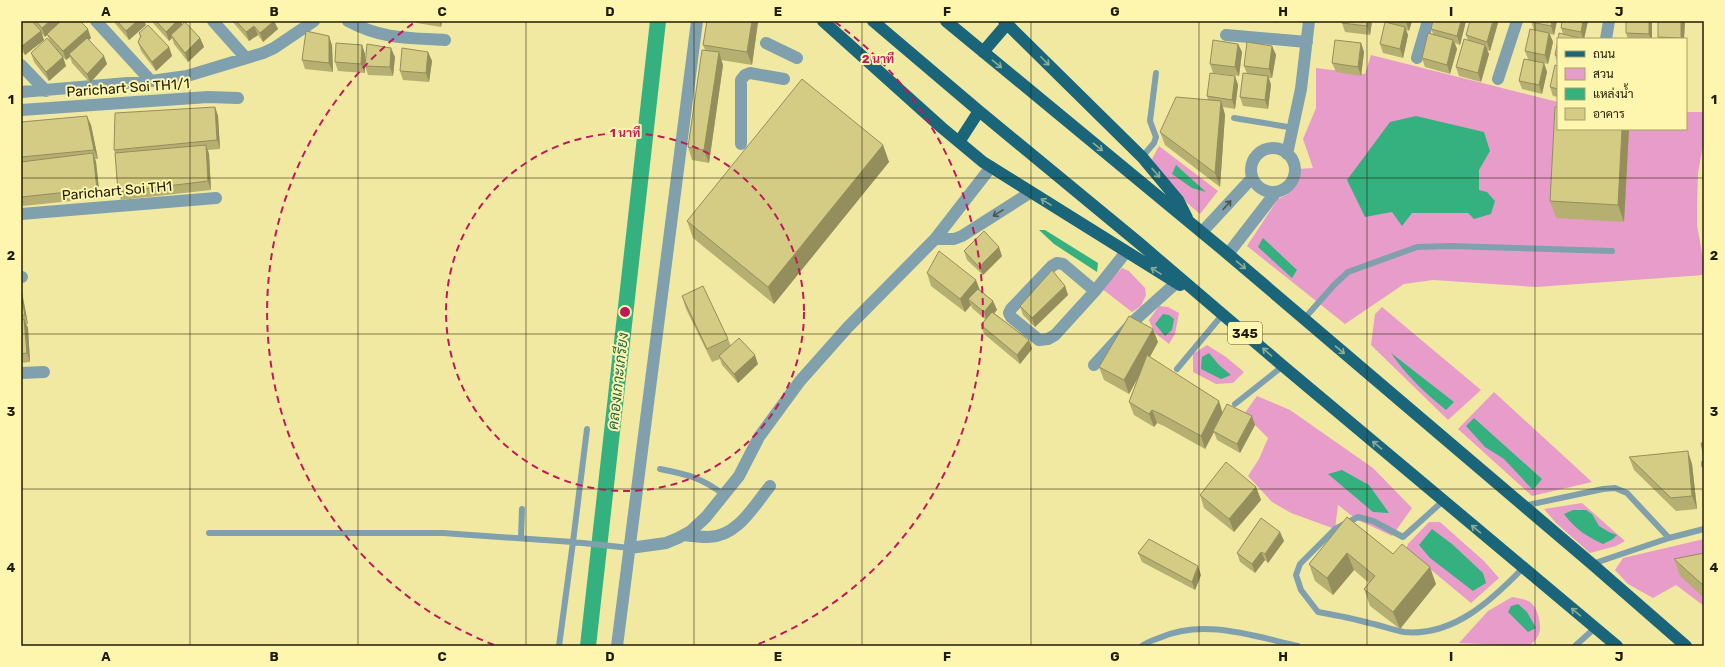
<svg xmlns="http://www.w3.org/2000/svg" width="1725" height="667" font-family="Rubik,Sarabun,sans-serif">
  <rect width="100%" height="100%" fill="#f1e9a1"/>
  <path fill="#e89cca" d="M 1371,55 L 1558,102 L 1558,129 L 1686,129 L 1686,112 L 1704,112 L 1704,140 L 1698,173 L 1697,206 L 1697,225 L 1704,264 L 1704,275 L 1536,287 L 1433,280 L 1404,284 L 1345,324 L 1247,246 L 1278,199 L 1286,195 L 1293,188 L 1297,179 L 1297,169 L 1313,168 L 1303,139 L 1316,108 L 1316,68 L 1365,74 Z
    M 1159,146 L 1218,191 L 1200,214 C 1181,198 1164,182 1152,159 Z
    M 1122,268 L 1129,271 L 1145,288 L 1146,295 L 1141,306 L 1132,312 L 1101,288 Z
    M 1159,306 L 1168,307 L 1179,313 L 1175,334 L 1169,344 L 1154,332 L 1149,320 Z
    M 1382,307 L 1481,390 L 1448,420 L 1371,345 L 1375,314 Z
    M 1207,345 L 1226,357 L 1244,372 L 1233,383 L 1216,384 L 1193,372 L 1193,354 Z
    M 1494,392 L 1592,482 L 1532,496 L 1458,429 Z
    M 1257,396 L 1290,410 L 1373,468 L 1412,508 L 1392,536 L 1356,519 L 1338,505 L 1335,529 L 1291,513 L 1272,502 L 1248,476 L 1259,459 L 1268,438 L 1244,414 Z
    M 1582,503 L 1625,541 L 1616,546 L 1590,553 L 1556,523 L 1544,509 Z
    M 1429,522 L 1440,522 L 1484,561 L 1499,578 L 1471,603 L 1406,549 L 1408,544 Z
    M 1704,539 L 1704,606 L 1676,585 L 1653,598 L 1628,584 L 1615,570 L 1623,558 Z
    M 1512,597 C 1517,598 1526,599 1530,602 C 1538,608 1542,625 1539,634 C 1537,639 1533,643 1529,646 L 1459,643 L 1488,611 Z"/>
  <path fill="#35b180" d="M 1416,116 L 1484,132 L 1490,151 L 1479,170 L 1479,190 L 1487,192 L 1495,201 L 1491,214 L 1474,219 L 1468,213 L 1412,213 L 1402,226 L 1392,212 L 1365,217 L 1347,180 L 1390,122 Z
    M 1176,165 L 1206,192 L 1192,188 L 1172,174 Z
    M 1039,230 L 1045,230 L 1098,263 L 1097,272 L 1054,244 Z
    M 1263,238 L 1297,270 L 1292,278 L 1258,247 Z
    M 1163,314 L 1169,315 L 1174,319 L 1172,330 L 1165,336 L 1155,324 Z
    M 1209,353 L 1219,365 L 1231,375 L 1221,379 L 1201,369 L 1202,357 Z
    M 1391,353 L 1454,402 L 1446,410 C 1426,394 1406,375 1391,353 Z
    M 1474,418 L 1542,479 L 1533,490 L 1504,459 L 1485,447 L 1466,426 Z
    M 1342,470 L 1369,485 L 1389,513 L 1373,512 L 1328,474 Z
    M 1573,510 L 1586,510 L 1592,514 L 1599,526 L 1609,532 L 1617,535 L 1613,539 L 1603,544 C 1587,537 1574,528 1564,514 Z
    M 1432,529 L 1452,544 L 1483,573 L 1486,583 L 1473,591 L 1430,558 L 1419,545 Z
    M 1518,604 L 1527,612 L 1536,628 L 1528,632 L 1508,612 L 1511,606 Z"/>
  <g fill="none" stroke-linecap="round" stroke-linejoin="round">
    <path stroke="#35b180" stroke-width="16" d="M 588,646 L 658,21"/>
    <path stroke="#7fa0ac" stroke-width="6" d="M 1234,118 L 1294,128
      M 1142,157 L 1154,143 L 1156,137 L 1150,121 L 1156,73
      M 1304,319 L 1334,285 L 1348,272 L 1417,247 L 1449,246 L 1612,251
      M 1177,369 L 1223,314
      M 1235,404 L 1283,366
      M 587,429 L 573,542 L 630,548
      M 1704,463 L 1704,465
      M 660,469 C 686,474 703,478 724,495
      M 1443,501 L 1403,537 L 1373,521 L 1358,517 L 1335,529 L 1300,564 L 1296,575 L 1301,590 L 1318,612 C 1335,615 1352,618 1369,623 C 1380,625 1392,630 1404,632 C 1453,637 1492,600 1523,568
      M 1523,506 L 1603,489 L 1615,488 L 1627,493 L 1669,538
      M 209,533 L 443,533 L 573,542 L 559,646
      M 521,538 L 522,509
      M 1592,564 L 1669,538 L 1704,529
      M 1142,646 C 1147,642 1153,640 1159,638 C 1204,618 1253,636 1298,646
      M 1575,646 L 1595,628"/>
    <path stroke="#7fa0ac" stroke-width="12" d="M 96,21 L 151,81
      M 213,21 L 245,57
      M 348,21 C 381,39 409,38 445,40
      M 1226,35 L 1307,42
      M 1606,39 L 1609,21
      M 766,43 L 797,58
      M 1417,58 L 1428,21
      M 21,65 L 46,91
      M 1498,79 L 1517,21
      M 21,92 L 151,81 L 187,76 L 263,53 L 274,48 L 314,21
      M 21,110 L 208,97 L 238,98
      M 741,144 L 741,80 L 745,75 L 750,73 L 784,79
      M1251 170a22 22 0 1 1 44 0a22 22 0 1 1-44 0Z
      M 1287,154 L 1301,89 L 1309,21
      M 21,214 L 216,198
      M 1202,232 L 1252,178
      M 935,239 L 954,239 L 962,236 L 1031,192
      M 1228,254 L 1276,192
      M 21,277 L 22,277
      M 1095,291 L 1063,264 L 1057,263 L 1052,266 L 1011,309 L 1009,313 L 1011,317 L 1039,340 L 1048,339 L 1055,335 L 1095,291 L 1126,252
      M 1094,365 L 1136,319 L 1176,283
      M 21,373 L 44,372
      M 684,535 C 692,536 700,537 708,537 C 737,537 754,506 770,486
      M 630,548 L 666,543 L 678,538 L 691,531 L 706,517 L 739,476 L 759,437 L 800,381 L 848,327 L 935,239 L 991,167
      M 617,646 L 697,21"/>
    <path stroke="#1b657b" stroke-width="12" d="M 823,21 L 941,127 L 983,162 L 1180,285
      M 873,21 L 979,111 L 1139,243 L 1283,366 L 1617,646
      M 946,21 L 1228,254 L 1592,564 L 1686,646
      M 1004,21 L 1142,157 L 1178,200 L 1187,218
      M 983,52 L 1007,24
      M 959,142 L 979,111"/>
  </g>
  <path fill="#b6af72" d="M 21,21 L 80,21 L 91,38 L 89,40 L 107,64 L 90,83 L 72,63 L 70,57 L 66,60 L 63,57 L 66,66 L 49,81 L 34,62 L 31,53 L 50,41 L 47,35 L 45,37 L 41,33 L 44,40 L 25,55 L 21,50 Z
    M 113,21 L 144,21 L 146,25 L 129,40 Z
    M 153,21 L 181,21 L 182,25 L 200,38 L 204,47 L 188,62 L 174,44 L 172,38 L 169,41 L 153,23 Z
    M 232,21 L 274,21 L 278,29 L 263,42 L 258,35 L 249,41 Z
    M 400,21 L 410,21 L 410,23 Z
    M 416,21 L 442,21 L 441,27 L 417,23 Z
    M 707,21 L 758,21 L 758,22 L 752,65 L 721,60 L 723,65 L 709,163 L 692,160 L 688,147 L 705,50 L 703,45 Z
    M 1265,21 L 1278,21 L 1278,23 Z
    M 1372,21 L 1370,35 L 1345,32 L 1342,23 Z
    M 1388,21 L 1412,21 L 1409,31 L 1406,30 L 1408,35 L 1403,58 L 1383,53 L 1380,44 L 1388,23 Z
    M 1433,21 L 1466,21 L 1460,45 L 1455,43 L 1457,49 L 1450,74 L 1425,67 L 1422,58 L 1433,34 L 1431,29 Z
    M 1531,21 L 1557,21 L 1554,35 L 1550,34 L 1553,42 L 1548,64 L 1544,63 L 1547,72 L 1542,94 L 1522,89 L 1519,81 L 1528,59 L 1525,51 L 1534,30 Z
    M 1588,21 L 1584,39 L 1558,39 L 1563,34 L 1561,28 Z
    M 1652,21 L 1652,39 L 1628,39 L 1626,33 Z
    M 1658,21 L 1685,21 L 1684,39 L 1658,39 Z
    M 1498,23 L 1490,51 L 1487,50 L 1489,54 L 1481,82 L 1459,76 L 1456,67 L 1468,40 L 1466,35 Z
    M 139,33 L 169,47 L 172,56 L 156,71 L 141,51 L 138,42 L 140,37 Z
    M 1558,40 L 1558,64 L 1555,55 Z
    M 1361,43 L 1364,52 L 1361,76 L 1336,72 L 1332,63 Z
    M 1238,44 L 1242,52 L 1239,76 L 1213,73 L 1210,64 Z
    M 332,45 L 333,72 L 305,69 L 302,60 Z
    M 362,45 L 365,54 L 365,73 L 338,71 L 335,62 Z
    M 1272,46 L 1276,55 L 1272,78 L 1269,78 L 1271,85 L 1268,109 L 1243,106 L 1240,97 L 1247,74 L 1244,66 Z
    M 428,52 L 432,61 L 429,82 L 403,80 L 400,71 Z
    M 395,57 L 393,76 L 368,75 L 365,66 Z
    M 1558,66 L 1558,97 L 1553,96 L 1550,87 Z
    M 1235,76 L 1238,85 L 1235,109 L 1223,107 L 1225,115 L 1220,187 L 1165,145 L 1160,132 L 1208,100 L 1207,96 Z
    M 215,107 L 218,116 L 220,149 L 208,150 L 209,154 L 211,190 L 121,200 L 118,192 L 115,153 L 114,150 Z
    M 21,122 L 91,125 L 98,159 L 95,159 L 96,162 L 100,198 L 23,206 L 21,200 Z
    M 1629,129 L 1624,222 L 1556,218 L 1550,201 Z
    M 883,145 L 889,162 L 774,304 L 693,238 L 687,221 Z
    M 964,251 L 1002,256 L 983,275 L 967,260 Z
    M 927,273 L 980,290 L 993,301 L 997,310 L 994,313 L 1029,340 L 1032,349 L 1020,364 L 984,334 L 981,325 L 985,319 L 972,308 L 971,305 L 965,312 L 931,286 Z
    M 1065,286 L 1068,295 L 1035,327 L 1023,315 L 1020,306 Z
    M 21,289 L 28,324 L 26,324 L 28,328 L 30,362 L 21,363 Z
    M 682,296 L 728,339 L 731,346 L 758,364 L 738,383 L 722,365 L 720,359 L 712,362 L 686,309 Z
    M 1158,342 L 1150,357 L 1222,412 L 1255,425 L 1240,453 L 1217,440 L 1214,432 L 1205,449 L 1164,426 L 1157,423 L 1154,427 L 1134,415 L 1129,402 L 1139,375 L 1129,394 L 1104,380 L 1099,367 Z
    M 1629,457 L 1692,464 L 1697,509 L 1676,511 L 1634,470 Z
    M 1256,487 L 1261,500 L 1234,532 L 1204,508 L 1200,495 Z
    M 1347,517 L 1393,554 L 1436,584 L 1400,629 L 1370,606 L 1364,589 L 1369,583 L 1354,570 L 1333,595 L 1315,581 L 1309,564 Z
    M 1280,532 L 1284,541 L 1268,563 L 1265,560 L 1255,573 L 1240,562 L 1237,553 Z
    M 1138,553 L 1201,575 L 1195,590 L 1142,562 Z
    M 1704,553 L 1704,598 L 1680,576 L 1674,559 Z"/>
  <path fill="#948e5d" d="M 50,21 L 62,21 L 47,34 L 47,35 L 45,37 L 42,28 Z
    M 137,21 L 144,21 L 146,25 L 129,40 L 126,31 Z
    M 177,21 L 181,21 L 183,27 L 171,35 L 172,38 L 169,41 L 166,32 Z
    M 274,21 L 278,29 L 263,42 L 260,33 Z
    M 439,21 L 442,21 L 441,27 Z
    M 752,21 L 758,21 L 758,22 L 752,65 L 747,52 Z
    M 1367,21 L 1372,21 L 1370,35 L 1367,26 Z
    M 1406,21 L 1412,21 L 1409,31 L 1406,22 Z
    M 1461,21 L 1466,21 L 1460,45 L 1457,36 Z
    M 1493,21 L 1498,21 L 1498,23 L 1490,51 L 1487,42 Z
    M 1552,21 L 1557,21 L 1554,35 L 1551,26 Z
    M 1583,21 L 1588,21 L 1584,39 L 1583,39 L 1581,32 Z
    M 1649,21 L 1652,21 L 1652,39 L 1650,39 L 1649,34 Z
    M 1681,21 L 1685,21 L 1684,39 L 1681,39 Z
    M 254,26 L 258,35 L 249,41 L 246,32 Z
    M 1405,27 L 1408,35 L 1403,58 L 1400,49 Z
    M 88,29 L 91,38 L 71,56 L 69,54 L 70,57 L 66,60 L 63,51 Z
    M 41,31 L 44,40 L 25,55 L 22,46 Z
    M 1549,33 L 1553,42 L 1548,64 L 1545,55 Z
    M 329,36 L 332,45 L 333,72 L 329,63 Z
    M 200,38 L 204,47 L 188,62 L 185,53 Z
    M 1453,40 L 1457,49 L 1450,74 L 1447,65 Z
    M 1361,43 L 1364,52 L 1361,76 L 1358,67 Z
    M 1238,44 L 1242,52 L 1239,76 L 1235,67 Z
    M 362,45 L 365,54 L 365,73 L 361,64 Z
    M 1485,45 L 1489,54 L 1481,82 L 1478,73 Z
    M 1272,46 L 1276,55 L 1272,78 L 1269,69 Z
    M 169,47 L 172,56 L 156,71 L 152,62 Z
    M 391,48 L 395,57 L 393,76 L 390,67 Z
    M 428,52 L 432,61 L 429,82 L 426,73 Z
    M 719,52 L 723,65 L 709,163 L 704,150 Z
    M 104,56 L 107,64 L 90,83 L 87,74 Z
    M 63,57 L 66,66 L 49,81 L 46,72 Z
    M 1544,63 L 1547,72 L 1542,94 L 1539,85 Z
    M 1235,76 L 1238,85 L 1235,109 L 1232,100 Z
    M 1268,76 L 1271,85 L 1268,109 L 1265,100 Z
    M 1221,101 L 1225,115 L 1220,187 L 1215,173 Z
    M 215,107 L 218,116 L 220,149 L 217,140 Z
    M 87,116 L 91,125 L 98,159 L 94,150 Z
    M 1622,129 L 1629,129 L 1624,222 L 1618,205 Z
    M 206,145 L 209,154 L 211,190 L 208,181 Z
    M 883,145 L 889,162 L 774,304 L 768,287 Z
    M 93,153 L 96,162 L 100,198 L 97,189 Z
    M 999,247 L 1002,256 L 983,275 L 979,267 Z
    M 976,280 L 981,293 L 968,299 L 971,305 L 965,312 L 960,299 Z
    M 1065,286 L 1068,295 L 1035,327 L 1032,318 Z
    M 21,289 L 22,292 L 28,324 L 25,315 L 21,295 Z
    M 993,301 L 997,310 L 987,321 L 984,312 Z
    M 24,319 L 28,328 L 30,362 L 27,353 Z
    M 1153,329 L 1158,342 L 1129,394 L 1124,380 Z
    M 1029,340 L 1032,349 L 1020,364 L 1017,355 Z
    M 755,355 L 758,364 L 738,383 L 734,374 Z
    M 1219,401 L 1223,414 L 1213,431 L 1214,432 L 1205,449 L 1201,436 Z
    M 1152,410 L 1157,423 L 1154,427 L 1149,414 Z
    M 1252,416 L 1255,425 L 1240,453 L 1237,444 Z
    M 1688,451 L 1692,464 L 1697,509 L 1692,496 Z
    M 1256,487 L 1261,500 L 1234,532 L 1229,519 Z
    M 1280,532 L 1284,541 L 1268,563 L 1265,554 Z
    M 1261,552 L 1265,560 L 1255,573 L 1252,564 Z
    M 1347,553 L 1354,570 L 1333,595 L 1327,578 Z
    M 1198,566 L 1201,575 L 1195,590 L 1192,582 Z
    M 1430,567 L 1436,584 L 1400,629 L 1393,612 Z"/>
  <path fill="#d4cb85" stroke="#948e5d" d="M 21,21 L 32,21 L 41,31 L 22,46 L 21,45 Z
    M 36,21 L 50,21 L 42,28 Z
    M 61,21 L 80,21 L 88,29 L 63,51 L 47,34 Z
    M 117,21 L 137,21 L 126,31 Z
    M 156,21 L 177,21 L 166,32 Z
    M 236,21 L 274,21 L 260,33 L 254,26 L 246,32 Z
    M 707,21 L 752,21 L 747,52 L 703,45 Z
    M 1342,21 L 1367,21 L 1367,26 L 1342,23 Z
    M 1433,21 L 1461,21 L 1457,36 L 1431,29 Z
    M 1470,21 L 1493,21 L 1487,42 L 1466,35 Z
    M 1531,21 L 1552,21 L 1551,26 L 1531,22 Z
    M 1562,21 L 1583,21 L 1581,32 L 1561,28 Z
    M 1626,21 L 1649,21 L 1649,34 L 1626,33 Z
    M 1658,21 L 1681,21 L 1681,38 L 1658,37 Z
    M 185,22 L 200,38 L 185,53 L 171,35 Z
    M 1385,22 L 1405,27 L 1400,49 L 1380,44 Z
    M 148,25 L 169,47 L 152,62 L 138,42 L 141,36 L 139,33 Z
    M 1530,29 L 1549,33 L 1545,55 L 1525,51 Z
    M 306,31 L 329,36 L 329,63 L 302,60 Z
    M 1428,33 L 1453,40 L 1447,65 L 1422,58 Z
    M 1559,33 L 1579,38 L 1579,39 L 1558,39 Z
    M 47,38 L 63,57 L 46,72 L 31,53 Z
    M 87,38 L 104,56 L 87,74 L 69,54 Z
    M 1464,39 L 1485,45 L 1478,73 L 1456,67 Z
    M 1213,40 L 1238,44 L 1235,67 L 1210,64 Z
    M 1335,40 L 1361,43 L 1358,67 L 1332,63 Z
    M 1558,40 L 1558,56 L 1555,55 Z
    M 1247,42 L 1272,46 L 1269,69 L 1244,66 Z
    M 336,43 L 362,45 L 361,64 L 335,62 Z
    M 367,44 L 391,48 L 390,67 L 365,66 Z
    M 402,48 L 428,52 L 426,73 L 400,71 Z
    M 702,50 L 719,52 L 704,150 L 688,147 Z
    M 1524,59 L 1544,63 L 1539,85 L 1519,81 Z
    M 1555,65 L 1558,66 L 1558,89 L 1550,87 Z
    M 1210,73 L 1235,76 L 1232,100 L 1207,96 Z
    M 1243,73 L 1268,76 L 1265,100 L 1240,97 Z
    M 802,79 L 883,145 L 768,287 L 687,221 Z
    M 1176,97 L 1221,101 L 1215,173 L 1160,132 Z
    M 215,107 L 217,140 L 114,150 L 115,113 Z
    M 1555,107 L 1558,107 L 1558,129 L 1622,129 L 1618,205 L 1550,201 Z
    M 87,116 L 94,150 L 21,157 L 21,122 Z
    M 206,145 L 208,181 L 118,192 L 115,153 Z
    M 93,153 L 97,189 L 21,197 L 21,162 Z
    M 984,231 L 999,247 L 979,267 L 964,251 Z
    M 939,251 L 976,280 L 960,299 L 927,273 Z
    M 1052,270 L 1065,286 L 1032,318 L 1020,306 Z
    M 703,286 L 728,339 L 707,349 L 682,296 Z
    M 978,289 L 993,301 L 984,312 L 968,299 Z
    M 21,295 L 25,315 L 21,315 Z
    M 992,312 L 1029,340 L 1017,355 L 981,325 Z
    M 1129,316 L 1153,329 L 1124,380 L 1099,367 Z
    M 24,319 L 27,353 L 21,354 L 21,320 Z
    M 739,338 L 755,355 L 734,374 L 719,356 Z
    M 1147,355 L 1219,401 L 1201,436 L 1159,413 L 1152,410 L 1149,414 L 1129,402 Z
    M 1227,404 L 1252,416 L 1237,444 L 1213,431 Z
    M 1701,443 L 1704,443 L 1704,457 Z
    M 1688,451 L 1692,496 L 1671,498 L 1629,457 Z
    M 1226,462 L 1256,487 L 1229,519 L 1200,495 Z
    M 1347,517 L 1393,554 L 1402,544 L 1430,567 L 1393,612 L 1364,589 L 1375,576 L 1347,553 L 1327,578 L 1309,564 Z
    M 1261,518 L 1280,532 L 1265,554 L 1261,552 L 1252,564 L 1237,553 Z
    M 1149,539 L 1198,566 L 1192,582 L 1138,553 Z
    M 1704,553 L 1704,586 L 1674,559 Z"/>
  <defs><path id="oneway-shaft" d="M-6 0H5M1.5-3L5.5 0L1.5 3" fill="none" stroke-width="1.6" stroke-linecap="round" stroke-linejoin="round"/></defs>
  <g stroke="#8cae94">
    <use href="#oneway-shaft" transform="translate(1045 61) rotate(45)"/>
    <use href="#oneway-shaft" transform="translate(997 64) rotate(39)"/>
    <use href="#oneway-shaft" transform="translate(1098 147) rotate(39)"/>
    <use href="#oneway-shaft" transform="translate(1156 173) rotate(49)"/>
    <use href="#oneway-shaft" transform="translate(1046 202) rotate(-148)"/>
    <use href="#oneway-shaft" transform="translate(1241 265) rotate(40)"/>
    <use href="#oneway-shaft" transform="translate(1156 271) rotate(-148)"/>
    <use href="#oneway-shaft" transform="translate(1340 350) rotate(40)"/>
    <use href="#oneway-shaft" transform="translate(1267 352) rotate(-139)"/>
    <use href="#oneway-shaft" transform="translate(1377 445) rotate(-140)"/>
    <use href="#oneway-shaft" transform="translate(1476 529) rotate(-140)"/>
    <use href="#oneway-shaft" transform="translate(1576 612) rotate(-140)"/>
  </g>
  <g stroke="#4b574e">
    <use href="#oneway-shaft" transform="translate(1227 205) rotate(-48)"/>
    <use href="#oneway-shaft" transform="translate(998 213) rotate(148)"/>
  </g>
  <path fill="none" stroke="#201c01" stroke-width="1" stroke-opacity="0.55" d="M 190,21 L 190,646M 358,21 L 358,646M 526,21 L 526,646M 694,21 L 694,646M 862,21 L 862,646M 1031,21 L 1031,646M 1199,21 L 1199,646M 1367,21 L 1367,646M 1535,21 L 1535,646M 21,178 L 1704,178M 21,334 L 1704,334M 21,489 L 1704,489"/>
  <g fill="none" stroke="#c2185b" stroke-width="2" stroke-dasharray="7 5">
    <circle cx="625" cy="312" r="179"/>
    <path d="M494 645A358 358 0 0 1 415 22M835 22A358 358 0 0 1 756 645"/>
  </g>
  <g text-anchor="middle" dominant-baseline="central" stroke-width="4" stroke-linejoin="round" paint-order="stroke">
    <rect fill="#fef6ae" stroke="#635d35" stroke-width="1" x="1228" y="322" width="34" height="22" rx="3"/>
    <g font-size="13" font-weight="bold" fill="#201c01">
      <text x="1245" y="333">345</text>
    </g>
    <g font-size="14" fill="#201c01" stroke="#fef6ae">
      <text transform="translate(128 88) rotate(-4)">Parichart Soi TH1/1</text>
      <text transform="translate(117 191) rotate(-5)">Parichart Soi TH1</text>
    </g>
    <g font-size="15" font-style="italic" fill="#27654a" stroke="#fef6ae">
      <text transform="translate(618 381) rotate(-84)">คลองเกาะเกรียง</text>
    </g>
  </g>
  <circle cx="625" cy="312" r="6" fill="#c2185b" stroke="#fef6ae" stroke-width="2"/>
  <g font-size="12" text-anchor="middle" font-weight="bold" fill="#c2185b" stroke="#fef6ae" stroke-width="4" stroke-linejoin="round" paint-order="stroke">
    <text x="878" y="63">2 นาที</text>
    <text x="625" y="137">1 นาที</text>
  </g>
  <rect width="1725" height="667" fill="none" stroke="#fef6ae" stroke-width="44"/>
  <rect x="1557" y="38" width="130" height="92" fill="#fef6ae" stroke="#a59f69"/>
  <rect x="1565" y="51" width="20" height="6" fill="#1b657b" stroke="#a59f69"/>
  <text x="1593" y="58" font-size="12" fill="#201c01">ถนน</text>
  <rect x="1565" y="68" width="20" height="12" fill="#e89cca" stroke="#a59f69"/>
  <text x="1593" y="78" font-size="12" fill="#201c01">สวน</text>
  <rect x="1565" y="88" width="20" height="12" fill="#35b180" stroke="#a59f69"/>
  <text x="1593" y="98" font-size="12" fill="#201c01">แหล่งน้ำ</text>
  <rect x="1565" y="108" width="20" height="12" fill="#d4cb85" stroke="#a59f69"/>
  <text x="1593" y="118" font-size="12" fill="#201c01">อาคาร</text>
  <rect x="22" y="22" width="1681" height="623" fill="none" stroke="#201c01" stroke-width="1.5"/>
  <g font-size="13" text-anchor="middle" font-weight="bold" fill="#201c01">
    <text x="106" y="16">A</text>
    <text x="274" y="16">B</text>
    <text x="442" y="16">C</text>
    <text x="610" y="16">D</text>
    <text x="778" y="16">E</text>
    <text x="947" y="16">F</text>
    <text x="1115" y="16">G</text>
    <text x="1283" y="16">H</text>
    <text x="1451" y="16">I</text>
    <text x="1619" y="16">J</text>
    <text x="11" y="104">1</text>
    <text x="1714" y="104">1</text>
    <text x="11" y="260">2</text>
    <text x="1714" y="260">2</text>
    <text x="11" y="416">3</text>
    <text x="1714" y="416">3</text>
    <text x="11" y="572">4</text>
    <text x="1714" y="572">4</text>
    <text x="106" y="661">A</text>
    <text x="274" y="661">B</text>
    <text x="442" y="661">C</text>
    <text x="610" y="661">D</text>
    <text x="778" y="661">E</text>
    <text x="947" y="661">F</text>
    <text x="1115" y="661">G</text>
    <text x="1283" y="661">H</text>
    <text x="1451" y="661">I</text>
    <text x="1619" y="661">J</text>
  </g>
</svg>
